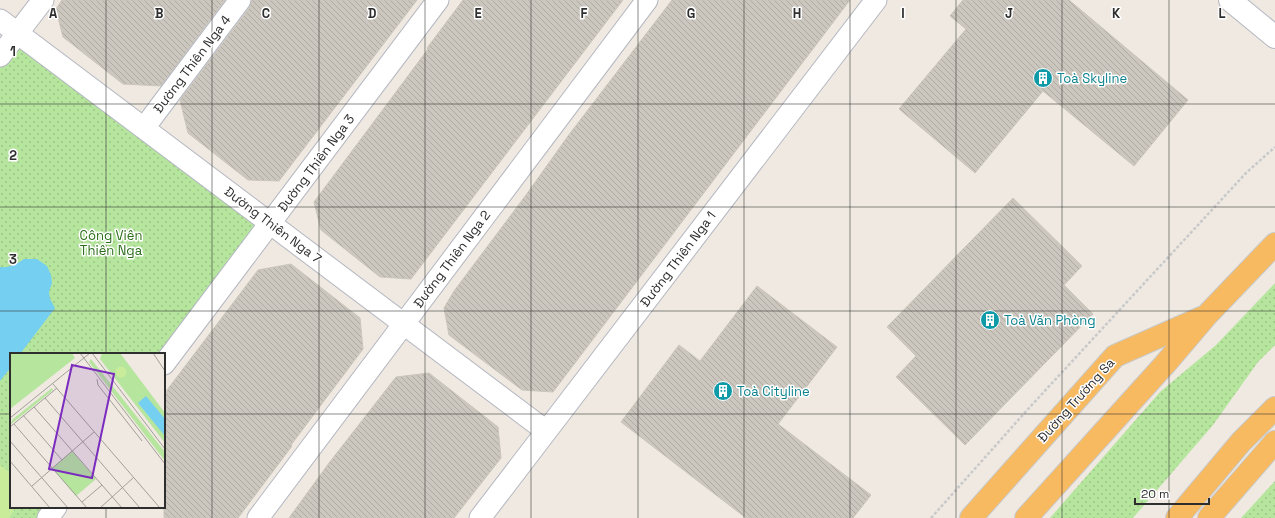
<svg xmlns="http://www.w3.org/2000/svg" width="1275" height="518" font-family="'Space Grotesk',sans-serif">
  <defs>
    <pattern id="green-dots" width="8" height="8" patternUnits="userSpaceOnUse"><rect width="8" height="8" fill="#b6e59e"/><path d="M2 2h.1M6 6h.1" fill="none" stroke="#9dc588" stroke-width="1.8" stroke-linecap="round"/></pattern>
    <pattern id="building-back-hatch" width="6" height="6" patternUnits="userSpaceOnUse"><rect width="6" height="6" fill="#cbc7bf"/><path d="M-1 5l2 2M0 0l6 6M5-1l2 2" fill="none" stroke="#afaba4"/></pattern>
  </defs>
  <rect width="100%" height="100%" fill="#efe9e1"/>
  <path fill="url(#green-dots)" d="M 18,33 L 270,223 L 164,354 L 11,354 L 11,507 L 56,507 L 48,518 L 0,518 L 0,56 Z
    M 1275,283 L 1275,345 L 1258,362 L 1213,425 L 1133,518 L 1050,518 L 1160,392 L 1216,345 Z
    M 1275,481 L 1275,518 L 1241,518 Z"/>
  <path fill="#c9ec9a" d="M 0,465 L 11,473 L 11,507 L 16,507 L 9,518 L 0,518 Z"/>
  <path fill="#75cff0" d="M 24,259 L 37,259 L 47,266 L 51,275 L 52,283 L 49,292 L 50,299 L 55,308 L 20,354 L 11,354 L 11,367 L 0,381 L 0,267 C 9,268 17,264 24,259 Z"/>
  <path fill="url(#building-back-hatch)" stroke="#cbc5ba" d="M 62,0 L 225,0 L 161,86 L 123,84 L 63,37 L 56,9 Z
    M 252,0 L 417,0 L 279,181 L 248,180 L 188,133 L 180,100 L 250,7 Z
    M 463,0 L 623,0 L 411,279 L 380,277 L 321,230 L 314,202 L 428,49 L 427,48 Z
    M 672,0 L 850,0 L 553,392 L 522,390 L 449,335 L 444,308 L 454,291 L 526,195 L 568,136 Z
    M 963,0 L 1069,0 L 1188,100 L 1134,166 L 1043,91 L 975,173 L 899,109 L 966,29 L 950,16 Z
    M 1013,198 L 1082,266 L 1064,285 L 1093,314 L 965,445 L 896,377 L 916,356 L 887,327 Z
    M 291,264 L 360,318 L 363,349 L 291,445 L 292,446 L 238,518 L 164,518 L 164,394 L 258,270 Z
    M 757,286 L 837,347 L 778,424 L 871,495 L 853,518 L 746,518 L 621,422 L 679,345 L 700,361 Z
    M 429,373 L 498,427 L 501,458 L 454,518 L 289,518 L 329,463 L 396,377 Z"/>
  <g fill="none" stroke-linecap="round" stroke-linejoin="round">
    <g stroke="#b4b7c1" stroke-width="23">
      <path id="minor" d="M 0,20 L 546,431
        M 0,56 L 43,0
        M 144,128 L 240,0
        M 164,364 L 438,0
        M 48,518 L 56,507
        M 258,518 L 647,0
        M 480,518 L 876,0"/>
    </g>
    <g stroke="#b4b7c1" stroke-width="24">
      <path id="tertiary" d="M 1230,0 L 1275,37"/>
    </g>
    <g stroke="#c9c9c9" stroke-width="24">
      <path id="trunk" d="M 971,518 L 1115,356 L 1201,318
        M 1026,518 L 1166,363 L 1206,316 L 1275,244
        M 1177,518 L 1241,442 L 1275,408
        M 1209,518 L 1275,442"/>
    </g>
    <path stroke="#c9c9c9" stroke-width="2.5" stroke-dasharray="3 2" stroke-linecap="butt" d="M 931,518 L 1029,408 L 1246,173 L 1275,147"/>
    <use href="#minor" stroke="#fff" stroke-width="21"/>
    <use href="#tertiary" stroke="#fff" stroke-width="22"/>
    <use href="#trunk" stroke="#f8ba60" stroke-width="22"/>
  </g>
  <path fill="none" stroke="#2e2e2e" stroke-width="1" stroke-opacity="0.55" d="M 106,0 L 106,354M 212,0 L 212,518M 319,0 L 319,518M 425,0 L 425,518M 531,0 L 531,518M 638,0 L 638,518M 744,0 L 744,518M 850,0 L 850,518M 956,0 L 956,518M 1062,0 L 1062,518M 1169,0 L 1169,518M 0,104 L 1275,104M 0,207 L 1275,207M 0,311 L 1275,311M 0,414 L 11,414M 164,414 L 1275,414M 106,507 L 106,518"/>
  <defs>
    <g id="building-disc" transform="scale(1)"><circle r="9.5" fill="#0f9aa8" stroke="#fff"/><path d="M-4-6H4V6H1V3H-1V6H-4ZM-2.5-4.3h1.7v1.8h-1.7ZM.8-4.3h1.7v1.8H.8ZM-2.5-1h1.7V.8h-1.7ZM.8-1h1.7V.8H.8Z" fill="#fff"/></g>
  </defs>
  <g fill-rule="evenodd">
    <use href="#building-disc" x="1043" y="78"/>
    <use href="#building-disc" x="990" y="320"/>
    <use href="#building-disc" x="723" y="391"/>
  </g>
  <g text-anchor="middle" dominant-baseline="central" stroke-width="3" stroke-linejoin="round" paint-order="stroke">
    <g font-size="13" fill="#2e2e2e" stroke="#fff">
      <text transform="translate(192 64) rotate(-53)">Đường Thiên Nga 4</text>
      <text transform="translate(316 163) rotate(-53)">Đường Thiên Nga 3</text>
      <text transform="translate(273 225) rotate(37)">Đường Thiên Nga 7</text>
      <text transform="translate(452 259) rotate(-53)">Đường Thiên Nga 2</text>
      <text transform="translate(678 259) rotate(-53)">Đường Thiên Nga 1</text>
      <text transform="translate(1076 400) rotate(-48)">Đường Trường Sa</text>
    </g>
    <g font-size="13" fill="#0d838f" stroke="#fff" text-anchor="start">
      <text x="1057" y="78">Toà Skyline</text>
      <text x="1004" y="320">Toà Văn Phòng</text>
      <text x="737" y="391">Toà Cityline</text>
    </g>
    <g font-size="13" fill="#2c6e1b" stroke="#fff">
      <text x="111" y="235">Công Viên<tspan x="111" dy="15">Thiên Nga</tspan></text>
    </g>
  </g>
  <g transform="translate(10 353)">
    <rect width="155" height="155" fill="#efe9e1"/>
    <path d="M 0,0 L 62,0 L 65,5 L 0,56 ZM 92,0 L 110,0 L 155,60 L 155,90 L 90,6 ZM 81,6 L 155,99 L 155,108 L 79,9 ZM 42,35 L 43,37 L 0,72 L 3,66 ZM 62,98 L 86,126 L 66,143 L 42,115 Z" fill="#b6e59e"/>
    <path d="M105.5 19a5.5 5.5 0 1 1 11 0a5.5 5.5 0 1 1-11 0Z" fill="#c9ec9a"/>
    <path d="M 136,43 L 155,66 L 155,83 L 128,50 Z" fill="#75cff0"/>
    <path fill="none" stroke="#a29e99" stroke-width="1" d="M 70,0 L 155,111M 82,0 L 155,96M 143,0 L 155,18M 87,26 L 88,32 L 132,88M 43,31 L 150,155M 35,45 L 130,155M 24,54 L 112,155M 13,62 L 52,107M 0,65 L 80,0M 4,71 L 77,155M 0,74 L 47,35M 0,88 L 58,155M 0,108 L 40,155M 22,133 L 84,79M 72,149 L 92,132M 90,155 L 123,125"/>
    <path fill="#7b2cbf" fill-opacity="0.15" stroke="#7b2cbf" stroke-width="2" d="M 62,12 L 104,21 L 82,125 L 39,116 Z"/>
    <rect width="155" height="155" fill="none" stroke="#2e2e2e" stroke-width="2"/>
  </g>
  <g font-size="13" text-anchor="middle" font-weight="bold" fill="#2e2e2e" stroke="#fff" stroke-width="3" stroke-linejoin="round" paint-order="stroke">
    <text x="53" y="18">A</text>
    <text x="159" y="18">B</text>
    <text x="266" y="18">C</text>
    <text x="372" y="18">D</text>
    <text x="478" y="18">E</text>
    <text x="584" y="18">F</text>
    <text x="691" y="18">G</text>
    <text x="797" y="18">H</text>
    <text x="903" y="18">I</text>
    <text x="1009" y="18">J</text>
    <text x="1116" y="18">K</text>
    <text x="1222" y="18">L</text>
    <text x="13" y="56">1</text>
    <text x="13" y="160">2</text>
    <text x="13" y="264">3</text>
  </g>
  <path d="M1135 498v6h74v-6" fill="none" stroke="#2e2e2e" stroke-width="2"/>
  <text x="1141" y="498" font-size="12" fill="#2e2e2e" stroke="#ffffff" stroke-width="3" paint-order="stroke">20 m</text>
</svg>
